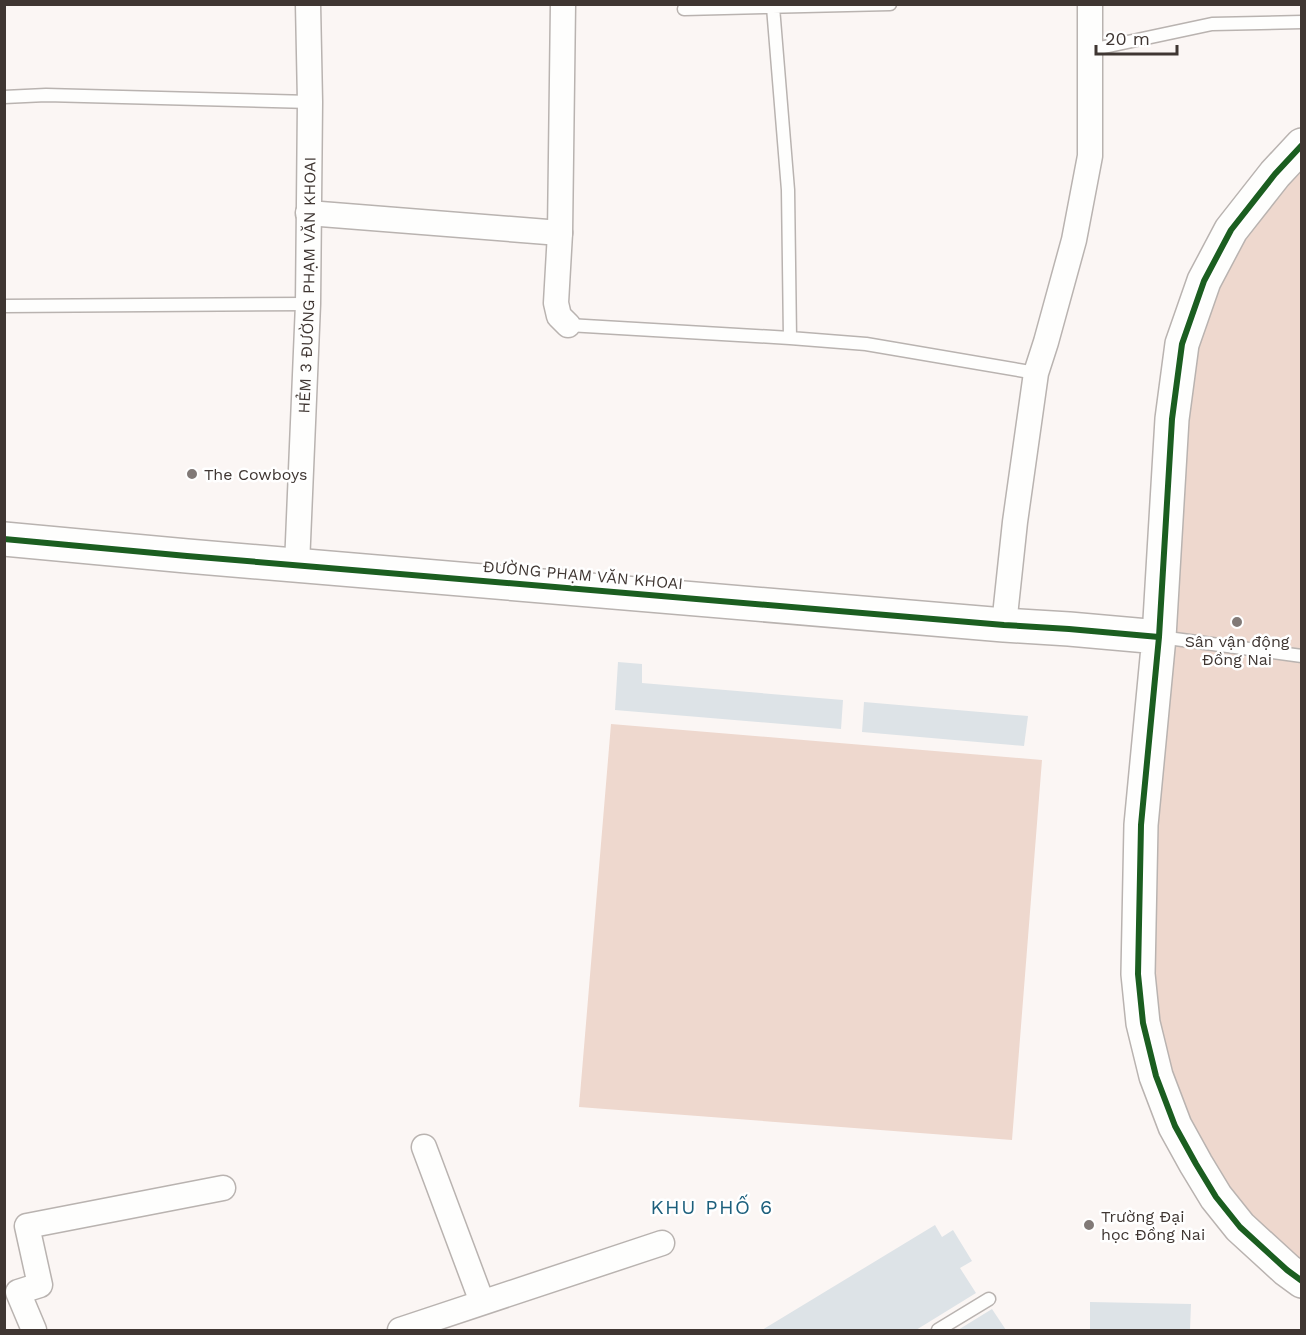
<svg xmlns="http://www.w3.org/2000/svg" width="1306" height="1335" font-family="'Work Sans',sans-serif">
  <rect width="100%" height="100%" fill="#fbf6f4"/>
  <path fill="#eed8ce" d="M 1301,168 L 1301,1262 L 1254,1219 L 1230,1190 L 1190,1122 L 1172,1076 L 1158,1021 L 1153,975 L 1157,824 L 1187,421 L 1197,346 L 1220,284 L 1245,238 L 1288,183 Z
    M 611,724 L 1042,760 L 1012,1140 L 579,1107 Z"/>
  <path fill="#dde3e7" d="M 618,662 L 642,664 L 642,683 L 843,700 L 841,729 L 615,710 Z
    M 864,702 L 1028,716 L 1024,746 L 862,732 Z
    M 935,1225 L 942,1237 L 953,1230 L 972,1261 L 960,1268 L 976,1293 L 916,1330 L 762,1330 Z
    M 1090,1302 L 1191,1304 L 1190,1330 L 1090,1330 Z
    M 992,1309 L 1006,1330 L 958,1330 Z"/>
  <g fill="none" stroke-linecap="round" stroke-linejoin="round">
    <g stroke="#b9b3b0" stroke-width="15">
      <path id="lane" d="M 773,7 L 788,190 L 790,338
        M 684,9 L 890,4
        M 1090,50 L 1212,24 L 1302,22
        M 4,97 L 46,95 L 310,102
        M 4,306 L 308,304
        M 568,325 L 790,338 L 866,344 L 1036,373
        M 1160,637 L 1302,656
        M 938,1330 L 989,1299"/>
    </g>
    <g stroke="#b9b3b0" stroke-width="27">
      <g id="street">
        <path d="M 563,4 L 560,233 L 556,303 L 559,316 L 568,325"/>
        <path d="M 308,213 L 560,233"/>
        <path id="s1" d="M 297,565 L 308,304 L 310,102 L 308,4"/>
        <path d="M 1004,625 L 1015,522 L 1036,373 L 1046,342 L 1074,240 L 1090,156 L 1090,4"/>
        <path d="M 424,1147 L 482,1302"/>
        <path d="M 34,1330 L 18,1292 L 40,1285 L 27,1226 L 223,1188"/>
        <path d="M 400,1330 L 662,1243"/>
      </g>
    </g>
    <g stroke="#b9b3b0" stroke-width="36">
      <path id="secondary" d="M 1302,145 L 1275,174 L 1231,230 L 1204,281 L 1182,344 L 1172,419 L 1159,637 L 1141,825 L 1138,974 L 1143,1023 L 1156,1076 L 1175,1126 L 1196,1164 L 1216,1197 L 1240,1227 L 1287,1270 L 1302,1281
        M 4,539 L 187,556 L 1004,625 L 1069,629 L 1159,637"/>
    </g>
    <use href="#lane" stroke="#fefefd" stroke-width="12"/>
    <use href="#street" stroke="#fefefd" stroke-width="24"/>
    <use href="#secondary" stroke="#fefefd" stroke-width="33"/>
    <g stroke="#fff" stroke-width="10">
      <path id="cycleway" d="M 1302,145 L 1275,174 L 1231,230 L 1204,281 L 1182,344 L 1172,419 L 1159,637 L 1141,825 L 1138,974 L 1143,1023 L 1156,1076 L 1175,1126 L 1196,1164 L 1216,1197 L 1240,1227 L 1287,1270 L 1302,1281
        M 4,539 L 187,556 L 1004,625 L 1069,629 L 1159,637"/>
    </g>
    <use href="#cycleway" stroke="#1b5e20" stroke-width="6"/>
  </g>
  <g fill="#817976" stroke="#fff" stroke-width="2">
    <circle cx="192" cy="474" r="6"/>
    <circle cx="1237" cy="622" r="6"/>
    <circle cx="1089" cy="1225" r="6"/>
  </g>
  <g text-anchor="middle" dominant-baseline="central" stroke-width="5" stroke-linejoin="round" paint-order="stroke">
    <g font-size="16" fill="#3f3632" stroke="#fff">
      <text stroke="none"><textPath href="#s1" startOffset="280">HẺM 3 ĐƯỜNG PHẠM VĂN KHOAI</textPath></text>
      <text transform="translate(583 575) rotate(5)">ĐƯỜNG PHẠM VĂN KHOAI</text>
    </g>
    <g font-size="16" fill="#3f3632" stroke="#fff" text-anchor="start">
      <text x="204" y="474">The Cowboys</text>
      <text x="1237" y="641" text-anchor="middle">Sân vận động<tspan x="1237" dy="18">Đồng Nai</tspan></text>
      <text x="1101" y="1216">Trường Đại<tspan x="1101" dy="18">học Đồng Nai</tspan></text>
    </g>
    <g font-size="20" letter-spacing="1.5" fill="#1c5f7c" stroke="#fff">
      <text x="712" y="1207">KHU PHỐ 6</text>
    </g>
  </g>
  <rect width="1306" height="1335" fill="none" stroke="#3f3632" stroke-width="12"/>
  <path d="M1096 45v9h81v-9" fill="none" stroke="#3f3632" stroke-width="3"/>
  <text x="1105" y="45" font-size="18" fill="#3f3632" stroke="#ffffff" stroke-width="4.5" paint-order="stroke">20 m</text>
</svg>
